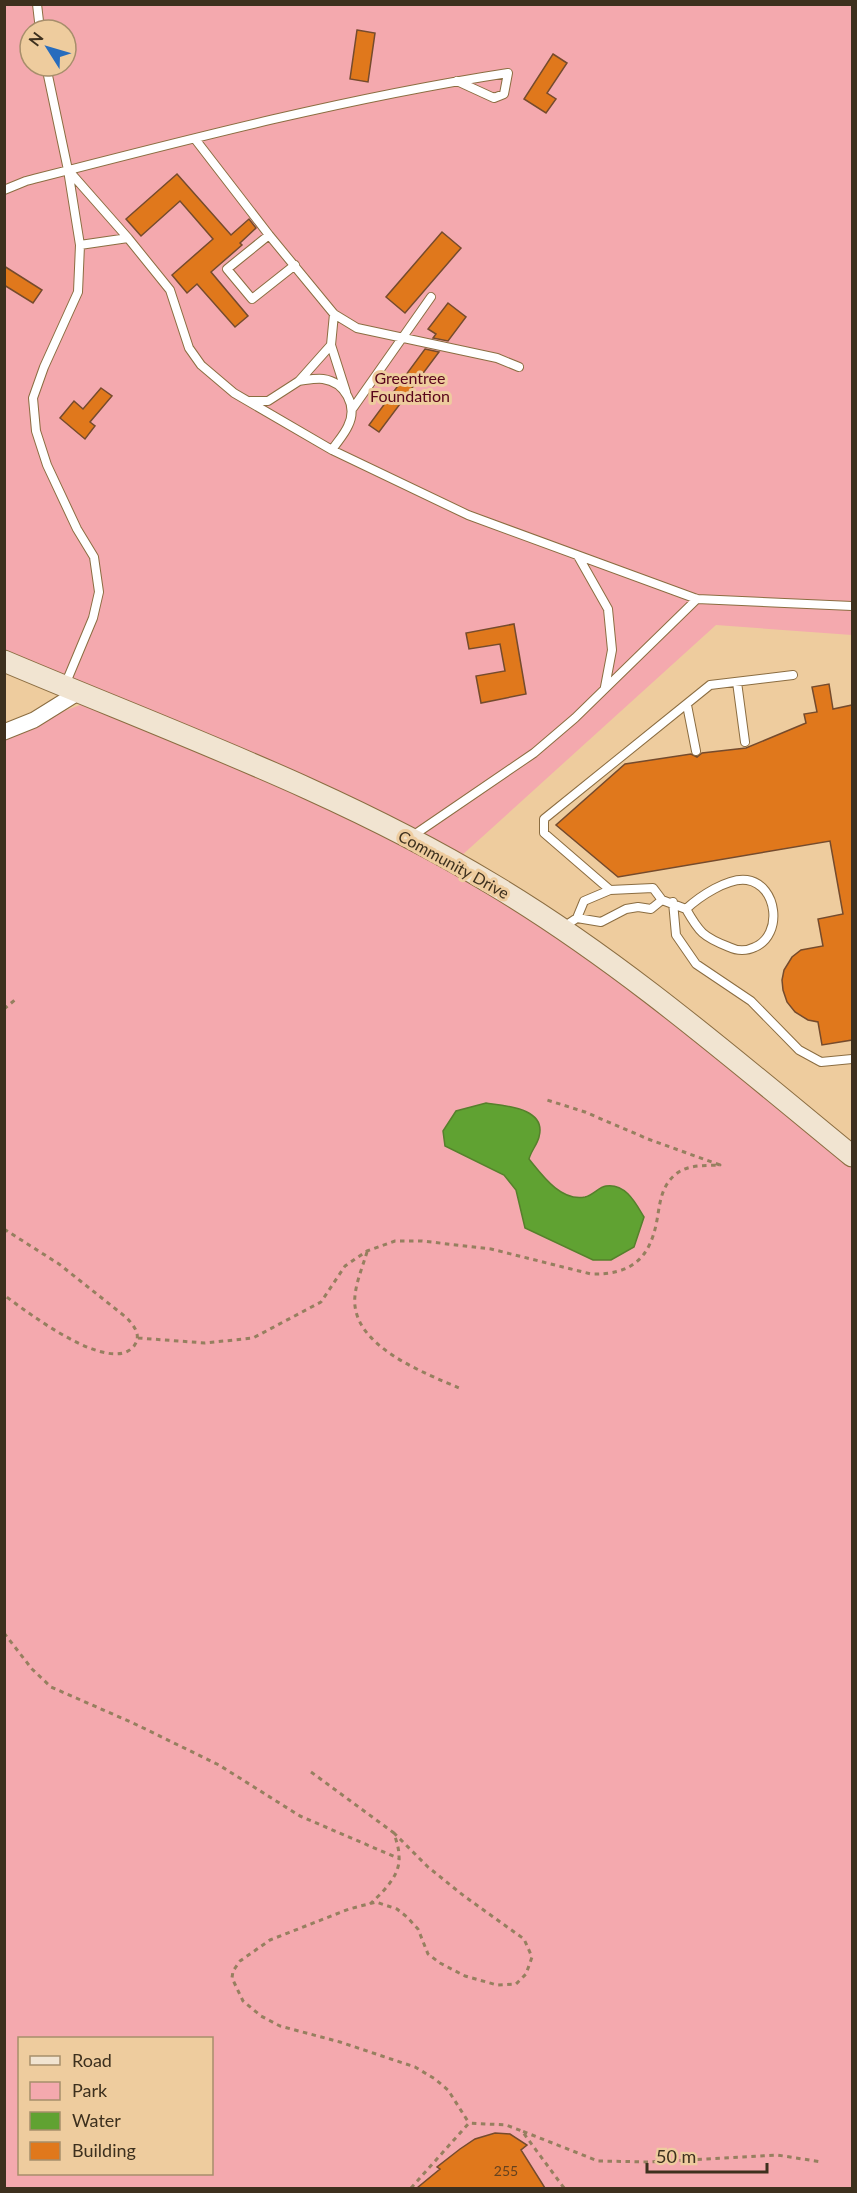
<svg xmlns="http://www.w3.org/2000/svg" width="857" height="2193" font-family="Lato,sans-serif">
  <rect width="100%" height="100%" fill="#eecc9e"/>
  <path fill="#f4a9ae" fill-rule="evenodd" d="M 5,5 L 852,5 L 852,635 L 716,625 L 450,866 L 567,937 L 852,1156 L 852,2188 L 5,2188 L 5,734 L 93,700 L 5,664 ZM 30,30 L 66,30 L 66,66 L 30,66 ZM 20,2038 L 212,2038 L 212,2174 L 20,2174 Z"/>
  <path fill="#60a232" stroke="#56802c" stroke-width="1.5" d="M 486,1103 C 506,1106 547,1108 539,1137 C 537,1145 531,1151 529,1159 C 542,1175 561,1202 585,1197 C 593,1195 599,1187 606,1186 C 626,1183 636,1204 644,1217 L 634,1247 L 611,1260 L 593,1260 L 525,1228 L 516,1190 L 504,1175 L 445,1146 L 443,1131 L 456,1111 Z"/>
  <path fill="#e0781c" stroke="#754b2d" stroke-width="1.5" d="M 357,30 L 375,33 L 368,82 L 350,79 Z
    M 553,54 L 567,63 L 547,93 L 556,99 L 546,113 L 524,99 Z
    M 177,174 L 231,235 L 249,219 L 256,228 L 240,243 L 242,245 L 211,272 L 248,316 L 235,327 L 197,284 L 187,293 L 172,275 L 213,239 L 180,201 L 141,236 L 126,219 Z
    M 442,232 L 461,248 L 405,313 L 386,297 Z
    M 4,266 L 42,290 L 33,303 L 4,285 Z
    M 448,303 L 466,317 L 448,341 L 433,338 L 436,334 L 428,329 Z
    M 425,349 L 439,352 L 379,432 L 369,425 Z
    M 101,388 L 112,396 L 90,422 L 95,426 L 85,439 L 60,418 L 74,401 L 83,409 Z
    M 514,624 L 526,694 L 481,703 L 476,676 L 505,671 L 500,644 L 469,649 L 466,633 Z
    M 829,684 L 833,709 L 852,705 L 852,1040 L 822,1045 L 818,1022 L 808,1020 L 795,1012 L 787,1002 L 783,990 L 782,980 L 784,970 L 792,957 L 801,950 L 823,946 L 818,919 L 843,914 L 830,841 L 618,877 L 556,825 L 625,764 L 691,754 L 697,757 L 702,753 L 746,748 L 806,723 L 804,714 L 817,712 L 812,687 Z
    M 495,2133 L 510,2134 L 527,2145 L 521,2150 L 545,2188 L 417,2188 L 440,2169 L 437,2167 L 460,2149 L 475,2139 Z"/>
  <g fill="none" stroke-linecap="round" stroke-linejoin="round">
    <g stroke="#8b6d41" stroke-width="10">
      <path id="lane" d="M 37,4 L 40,30
        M 46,66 L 68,170 L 80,245 L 78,292 L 44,367 L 33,398 L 36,431 L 47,465 L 77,529 L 94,557 L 99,592 L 93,618 L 65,685
        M 195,139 L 269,235 L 334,314 L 357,328 L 497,358 L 519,367
        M 69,171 L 128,238 L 80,245
        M 4,190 L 26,181 C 185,140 346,98 508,73 L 504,94 L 494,98 L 457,81
        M 269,235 L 227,269 L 252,299 L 295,265
        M 128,238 L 170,290 L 189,348 L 201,365 L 234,393 L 332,450 L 468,515 L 697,599 L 852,606
        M 331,345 L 346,392
        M 299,381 C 307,380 316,378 323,379 C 345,382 358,406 348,426 C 344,435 337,442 332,450
        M 250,401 L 268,401 L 299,381 L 331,345 L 334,314
        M 353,408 L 431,297
        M 578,556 L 608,609 L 612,650 L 605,687
        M 737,682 L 745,742
        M 687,705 L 696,751
        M 411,837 L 534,753 L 575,718 L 697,599
        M 610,890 L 544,833 L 544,819 L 710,685 L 793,675
        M 662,900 L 686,909 C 699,932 703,937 729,947 C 737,951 747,951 755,947 C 783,935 778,885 747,880 C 728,877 699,897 686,909
        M 673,902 L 676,935 L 696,964 L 751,1001 L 799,1050 L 821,1062 L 852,1059
        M 562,928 L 577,918 L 584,901 L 610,890 L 653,888 L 662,900 L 651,909 L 638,907 L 626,909 L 601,922 L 577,918"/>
    </g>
    <g stroke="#8b6d41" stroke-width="17">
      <path id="street" d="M 4,732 L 34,720 L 79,692"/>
    </g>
    <g stroke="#8b6d41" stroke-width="23">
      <path id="secondary" d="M 4,661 C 167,730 340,792 492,884 C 621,961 736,1061 852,1156"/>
    </g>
    <path stroke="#967f5f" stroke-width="3" stroke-dasharray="4.5 4.5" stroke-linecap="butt" d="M 4,1009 L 16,999
      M 4,1229 L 59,1264 L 127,1318 C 134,1326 142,1335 134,1346 C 110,1376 27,1312 4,1295
      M 367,1252 C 362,1269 353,1289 355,1306 C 360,1349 425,1373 459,1388
      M 138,1338 L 205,1343 L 253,1338 L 321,1302 L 345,1266 L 367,1251 L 395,1241 L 422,1241 L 491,1249 L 591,1274 C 631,1275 650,1259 657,1220 C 660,1203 661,1186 676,1174 C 688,1164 706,1166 720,1165 L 648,1139 L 585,1112 L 544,1099
      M 4,1633 L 32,1669 L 51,1687 L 133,1723 L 219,1765 L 300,1816 L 400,1859
      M 311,1772 L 394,1833
      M 370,1904 C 383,1892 401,1875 399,1856 C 399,1848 396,1840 394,1833 L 428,1867 L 464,1896 L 524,1939 L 532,1957 L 526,1974 L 516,1984 L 497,1985 L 465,1976 L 440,1963 L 428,1954 L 418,1929 L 407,1917 L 397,1909 L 376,1902 L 349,1909 L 270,1940 L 240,1961 L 233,1971 L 232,1978 L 243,2001 L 261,2016 L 280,2026 L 340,2042 L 415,2067 L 435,2079 L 448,2090 L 469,2123
      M 411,2188 L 469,2123 L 506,2125 L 522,2131
      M 564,2188 L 522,2131 L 598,2161 L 650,2162 L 777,2155 L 822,2162"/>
    <use href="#lane" stroke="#fff" stroke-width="8"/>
    <use href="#street" stroke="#fff" stroke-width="15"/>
    <use href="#secondary" stroke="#f1e4d1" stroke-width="21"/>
  </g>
  <g text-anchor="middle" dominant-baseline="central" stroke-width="6" stroke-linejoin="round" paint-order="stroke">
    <g font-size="14" fill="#66421e">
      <text x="506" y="2170">255</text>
    </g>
    <g font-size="16" fill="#59051b" stroke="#eecc9e">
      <text x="410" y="377">Greentree<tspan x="410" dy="18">Foundation</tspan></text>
    </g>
    <g font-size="16" fill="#3d301e" stroke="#eecc9e">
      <text transform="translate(454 864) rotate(29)">Community Drive</text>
    </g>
  </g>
  <rect width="857" height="2193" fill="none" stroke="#3d301e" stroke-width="12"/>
  <rect x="18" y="2037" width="195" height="138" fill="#eecc9e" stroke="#a78e6b" stroke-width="1.5"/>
  <rect x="30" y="2056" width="30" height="9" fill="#f1e4d1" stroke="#a78e6b" stroke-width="1.5"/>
  <text x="72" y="2067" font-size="18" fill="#3d301e">Road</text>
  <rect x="30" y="2082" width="30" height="18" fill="#f4a9ae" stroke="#a78e6b" stroke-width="1.5"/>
  <text x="72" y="2097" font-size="18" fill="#3d301e">Park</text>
  <rect x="30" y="2112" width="30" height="18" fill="#60a232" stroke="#a78e6b" stroke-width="1.5"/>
  <text x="72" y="2127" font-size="18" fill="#3d301e">Water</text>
  <rect x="30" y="2142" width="30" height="18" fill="#e0781c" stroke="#a78e6b" stroke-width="1.5"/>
  <text x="72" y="2157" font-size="18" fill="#3d301e">Building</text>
  <g transform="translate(48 48) rotate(307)"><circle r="28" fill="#eecc9e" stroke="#a78e6b" stroke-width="1.5"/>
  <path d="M0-4.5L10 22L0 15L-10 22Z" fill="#276cbd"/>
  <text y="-9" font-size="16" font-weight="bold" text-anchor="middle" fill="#3d301e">N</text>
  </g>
  <path d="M647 2163v9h120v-9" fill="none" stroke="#3d301e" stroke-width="3"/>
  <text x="656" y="2163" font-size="18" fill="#3d301e" stroke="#eecc9e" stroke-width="4.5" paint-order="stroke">50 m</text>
</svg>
